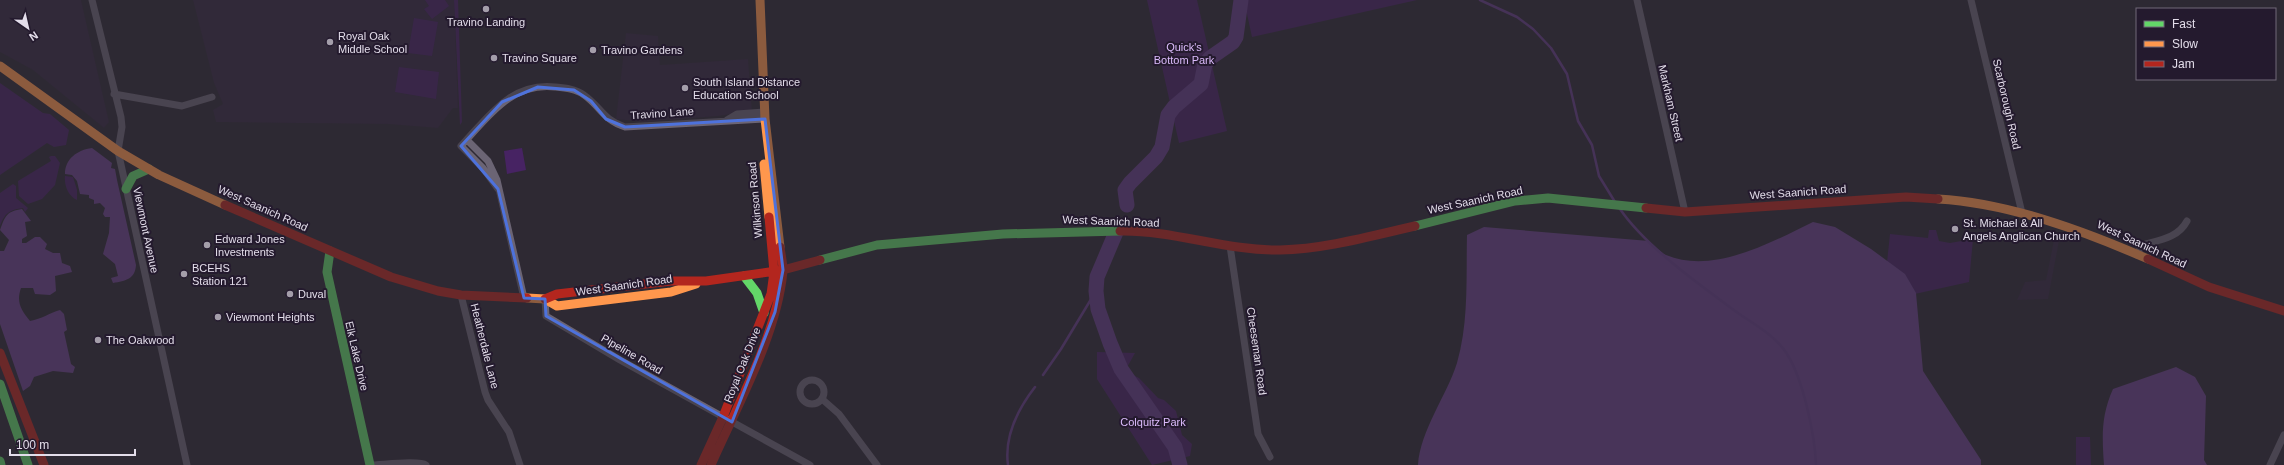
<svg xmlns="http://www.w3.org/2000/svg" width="2284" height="465" font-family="Helvetica,sans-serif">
  <rect width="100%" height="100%" fill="#2e2933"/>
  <path fill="#352840" d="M 0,0 L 81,0 L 109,122 L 104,128 L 33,70 L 0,52 Z
    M 193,0 L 454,0 L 458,108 L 453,108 L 438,128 L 388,124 L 216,122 L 213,110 L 223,104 L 214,83 Z
    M 626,33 L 658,36 L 660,65 L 748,59 L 752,111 L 718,116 L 643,122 L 616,119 Z
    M 2055,235 L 2060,236 L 2048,299 L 2017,300 L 2025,282 L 2046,280 Z"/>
  <path fill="#472363" d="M 425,0 L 445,0 L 449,6 L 432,19 L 424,9 L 429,6 Z
    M 454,0 L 458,0 L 462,122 L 460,125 Z
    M 1147,0 L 1197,0 L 1227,131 L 1179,143 Z
    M 1244,0 L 1417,0 L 1252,37 Z
    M 414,18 L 438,22 L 432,56 L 408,53 Z
    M 399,67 L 439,72 L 436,99 L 395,92 Z
    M 0,83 L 43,113 L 50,114 L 69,130 L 66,145 L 54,147 L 47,143 L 0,175 Z
    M 522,148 L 526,170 L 507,174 L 504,151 Z
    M 51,156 L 55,156 L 60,163 L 55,185 L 42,199 L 28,204 L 19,196 L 18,181 L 51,161 L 49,157 Z
    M 65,176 L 73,177 L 77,190 L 77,200 C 68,196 64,185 65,176 Z
    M 13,184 L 16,186 L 16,198 L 28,208 L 25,212 L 23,208 C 9,210 5,213 0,226 L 0,193 Z
    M 1929,230 L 1936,230 L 1939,241 L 1950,243 L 1973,239 L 1969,282 L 1883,301 L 1890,234 L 1928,238 Z
    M 1097,352 L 1135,353 L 1125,371 L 1139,378 L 1158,398 L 1164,400 L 1176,411 L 1182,435 L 1192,444 L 1190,456 L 1152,465 L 1097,379 Z
    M 2076,437 L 2090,437 L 2091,465 L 2076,465 Z"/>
  <path fill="#684287" d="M 92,148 L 112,163 L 111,168 L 115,169 L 117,180 L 136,265 C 135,279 126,281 113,283 L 111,278 L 118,276 L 115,264 L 103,254 L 109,233 L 110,217 L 105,217 L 103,214 L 105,208 L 100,203 L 94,204 L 94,200 L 89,198 L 89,195 L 80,194 L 77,181 L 72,175 L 65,174 C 65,159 77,150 92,148 Z
    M 22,209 L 31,221 L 25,222 L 27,236 L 22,239 L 22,243 L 26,243 L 35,237 L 40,237 L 47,244 L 45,249 L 53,253 L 60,253 L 62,263 L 70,266 L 72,272 L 55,276 L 56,291 L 50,295 L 35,294 L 33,288 L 21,288 C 16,302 21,310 30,321 C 42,319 49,313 60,310 L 64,314 L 67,330 L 64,332 L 71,364 L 75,367 L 73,373 L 53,371 L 34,377 L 30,386 L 23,391 L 0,324 L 0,251 L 4,251 L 9,240 L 0,230 C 5,216 7,211 22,209 Z
    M 1813,222 L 1835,227 L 1871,249 L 1905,274 L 1916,293 L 1923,371 L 1981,460 L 1981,465 L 1418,465 C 1420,431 1447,395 1457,363 C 1469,321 1466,278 1467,235 L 1484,227 L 1649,241 C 1654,245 1660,252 1666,255 C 1713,275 1772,242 1813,222 Z
    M 2176,367 L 2195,377 L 2206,396 L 2204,460 L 2207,465 L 2104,465 C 2102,436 2101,416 2113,389 Z"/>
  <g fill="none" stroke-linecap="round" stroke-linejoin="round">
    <path stroke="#633c83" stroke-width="2.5" d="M 1480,0 L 1517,17 L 1533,29 L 1551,48 L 1567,74 L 1578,121 L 1592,145 L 1599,176 L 1615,202
      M 1620,209 C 1646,247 1701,286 1738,313 C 1755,325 1776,336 1787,354 C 1803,379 1815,435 1816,465
      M 1043,375 L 1061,349 L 1096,291
      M 1008,465 C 1004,436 1018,409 1035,387"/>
    <path stroke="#633c83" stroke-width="15" d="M 1127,205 L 1125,190 L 1130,183 L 1156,157 L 1162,147 L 1168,115 L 1174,107 L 1201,84 L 1205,64 L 1210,58 L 1233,42 L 1236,37 L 1241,0
      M 1119,225 L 1097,277 L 1096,291 L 1098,309 L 1110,343 L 1121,369 L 1175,447 L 1180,465"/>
    <path stroke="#6b6474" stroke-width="7" d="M 92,0 L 121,117 L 122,127 L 118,151 L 187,465
      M 1637,0 L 1685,212
      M 1971,0 L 2022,213
      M 114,94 L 182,106 L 212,97
      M 727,120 L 737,114 L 765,112
      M 467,140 L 488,161 L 497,180 L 524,298
      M 498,189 L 483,168 L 461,146 C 488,117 511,82 555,87 C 565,88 576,89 584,95 C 601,107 603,120 625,127 L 765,119
      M 1230,246 L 1258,434 L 1270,457
      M 2137,255 L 2142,245 C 2160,240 2178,238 2187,221
      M 461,295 L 485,392 L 488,400 L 509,432 L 520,465
      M 545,299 L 546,316 L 620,360 L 810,465
      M800 392a12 12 0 1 1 24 0a12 12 0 1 1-24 0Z
      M 822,399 L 839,414 L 877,465
      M 370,465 C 381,465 419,460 426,465
      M 2270,465 L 2284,435"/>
    <path stroke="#63d668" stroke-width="9" d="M 126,189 L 133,176 L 149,169
      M 1415,226 L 1515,201 L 1548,198 L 1646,208
      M 330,251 L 327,272 L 370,465
      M 820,260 L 877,245 L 1003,234 L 1120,231
      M 744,276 L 757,293 L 764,313
      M 0,384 L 28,465
      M 0,461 L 1,465"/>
    <path stroke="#ff974d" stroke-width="9" d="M 760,0 L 765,119 L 780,247
      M 0,66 L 118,151 L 159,175 L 225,205
      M 764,164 L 769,217
      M 1938,199 C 2009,203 2084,231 2148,259
      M 527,298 L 545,299 L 557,306 L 671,292 L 696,284"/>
    <path stroke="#b3261e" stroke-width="9" d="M 225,205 L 391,277 L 438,291 L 461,295 L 527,298
      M 1646,208 L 1685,212 L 1906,197 L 1938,199
      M 1120,231 C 1174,230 1226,251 1280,250 C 1325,249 1371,236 1415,226
      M 2148,259 L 2209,287 L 2284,311
      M 545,299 L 557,294 L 671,281 L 706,281 L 783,270 L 820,260
      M 0,353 L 44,465
      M 701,465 L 723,417 L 771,294 L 774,272 L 769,217
      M 711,465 C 737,406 777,335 783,271 C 783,263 781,255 780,247"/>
  </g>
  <path d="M0 0H2284V465H0ZM 538,87 L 574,90 L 591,101 L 606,119 L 625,127 L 765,119 L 783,270 L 775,312 L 732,422 L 546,316 L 545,299 L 524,298 L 498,189 L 461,146 L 502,102 Z" fill="#2e2933" fill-opacity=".55" fill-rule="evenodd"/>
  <path fill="none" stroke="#4e72dc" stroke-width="3" stroke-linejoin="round" d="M 538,87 L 574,90 L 591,101 L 606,119 L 625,127 L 765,119 L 783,270 L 775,312 L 732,422 L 546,316 L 545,299 L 524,298 L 498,189 L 461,146 L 502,102 Z"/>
  <g fill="#a49eaa" stroke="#241a2e" stroke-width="1.5">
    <circle cx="486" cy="9" r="4"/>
    <circle cx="330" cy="42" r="4"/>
    <circle cx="593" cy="50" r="4"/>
    <circle cx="494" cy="58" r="4"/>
    <circle cx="685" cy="88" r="4"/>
    <circle cx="1955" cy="229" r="4"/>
    <circle cx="207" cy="245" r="4"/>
    <circle cx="184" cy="274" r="4"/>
    <circle cx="290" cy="294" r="4"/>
    <circle cx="218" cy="317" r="4"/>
    <circle cx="98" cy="340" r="4"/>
  </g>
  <g text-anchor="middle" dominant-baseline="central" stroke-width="4" stroke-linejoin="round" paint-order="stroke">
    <g font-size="11" fill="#e3ddea" stroke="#241a2e" text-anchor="start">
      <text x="486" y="22" text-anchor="middle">Travino Landing</text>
      <text x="338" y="36">Royal Oak<tspan x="338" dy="13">Middle School</tspan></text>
      <text x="601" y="50">Travino Gardens</text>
      <text x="502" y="58">Travino Square</text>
      <text x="693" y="82">South Island Distance<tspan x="693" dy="13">Education School</tspan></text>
      <text x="1963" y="223">St. Michael &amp; All<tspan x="1963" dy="13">Angels Anglican Church</tspan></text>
      <text x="215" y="239">Edward Jones<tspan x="215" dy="13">Investments</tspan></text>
      <text x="192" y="268">BCEHS<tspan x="192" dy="13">Station 121</tspan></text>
      <text x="298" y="294">Duval</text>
      <text x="226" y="317">Viewmont Heights</text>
      <text x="106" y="340">The Oakwood</text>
    </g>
    <g font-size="11" fill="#dbbbfb" stroke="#241a2e">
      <text x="1184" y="47">Quick's<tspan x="1184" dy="13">Bottom Park</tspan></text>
      <text x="1153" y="422">Colquitz Park</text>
    </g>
    <g font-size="11" fill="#e3ddea" stroke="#241a2e">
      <text transform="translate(1671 103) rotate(77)">Markham Street</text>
      <text transform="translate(2007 104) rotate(77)">Scarborough Road</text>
      <text transform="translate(662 113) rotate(-4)">Travino Lane</text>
      <text transform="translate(1798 192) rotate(-4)">West Saanich Road</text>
      <text transform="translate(755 200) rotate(-95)">Wilkinson Road</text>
      <text transform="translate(1475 200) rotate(-12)">West Saanich Road</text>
      <text transform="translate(263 208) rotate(24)">West Saanich Road</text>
      <text transform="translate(1111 221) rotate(2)">West Saanich Road</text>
      <text transform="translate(146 230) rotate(78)">Viewmont Avenue</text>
      <text transform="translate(2142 244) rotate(25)">West Saanich Road</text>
      <text transform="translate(624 285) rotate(-8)">West Saanich Road</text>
      <text transform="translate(485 346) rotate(76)">Heatherdale Lane</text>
      <text transform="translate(1257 351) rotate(82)">Cheeseman Road</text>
      <text transform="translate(632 354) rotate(30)">Pipeline Road</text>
      <text transform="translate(357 356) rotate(77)">Elk Lake Drive</text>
      <text transform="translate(742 365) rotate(-68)">Royal Oak Drive</text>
    </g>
  </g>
  <rect x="2136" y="8" width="140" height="72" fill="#241a2e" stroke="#706879"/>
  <rect x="2144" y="21" width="20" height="6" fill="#63d668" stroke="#706879"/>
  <text x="2172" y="28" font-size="12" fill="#e3ddea">Fast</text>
  <rect x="2144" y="41" width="20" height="6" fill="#ff974d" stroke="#706879"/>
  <text x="2172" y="48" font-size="12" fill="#e3ddea">Slow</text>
  <rect x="2144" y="61" width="20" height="6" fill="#b3261e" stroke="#706879"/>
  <text x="2172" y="68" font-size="12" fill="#e3ddea">Jam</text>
  <g transform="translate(28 28) rotate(146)" stroke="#241a2e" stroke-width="3" paint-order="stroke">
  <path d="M0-3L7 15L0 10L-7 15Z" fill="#e3ddea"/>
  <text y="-6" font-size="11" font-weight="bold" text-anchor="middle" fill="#e3ddea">N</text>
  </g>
  <path d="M10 449v6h125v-6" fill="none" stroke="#e3ddea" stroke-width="2"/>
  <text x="16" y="449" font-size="12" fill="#e3ddea" stroke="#241a2e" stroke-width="3" paint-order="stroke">100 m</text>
</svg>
